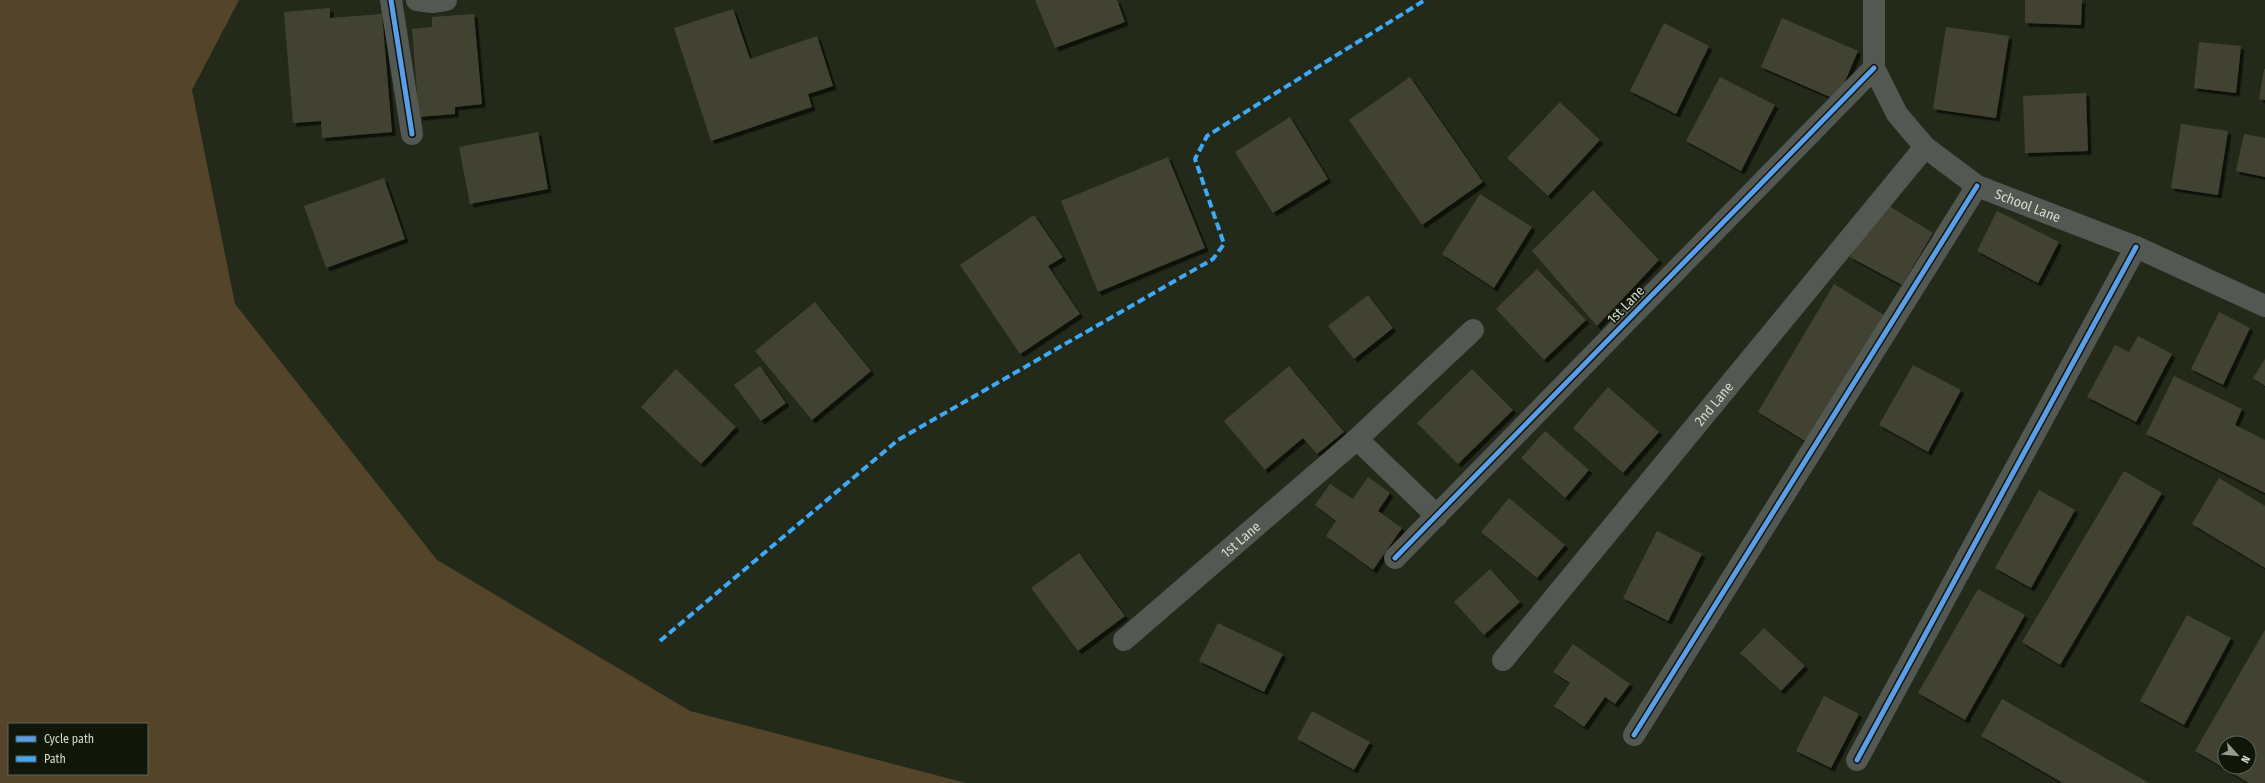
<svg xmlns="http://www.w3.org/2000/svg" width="2265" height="783" font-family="'Fira Sans Condensed',sans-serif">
  <defs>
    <filter id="shadow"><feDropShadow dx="3.5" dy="3.5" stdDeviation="0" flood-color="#0009"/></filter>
  </defs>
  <rect width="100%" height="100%" fill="#232a1a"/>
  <path fill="#53442a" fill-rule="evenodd" d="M 0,0 L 239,0 L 192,90 L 235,304 L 437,560 L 690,711 L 966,783 L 0,783 ZM 9,724 L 147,724 L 147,774 L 9,774 Z"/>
  <path fill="#424330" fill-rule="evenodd" filter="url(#shadow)" d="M 1035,0 L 1117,0 L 1125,22 L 1055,48 Z
    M 2025,0 L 2082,0 L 2081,25 L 2025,23 Z
    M 330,8 L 330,18 L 382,14 L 392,132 L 322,138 L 321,121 L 293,123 L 284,12 Z
    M 733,9 L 750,59 L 817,36 L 833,86 L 808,94 L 812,107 L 711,141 L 674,28 Z
    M 474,14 L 482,104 L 455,107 L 455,114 L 419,117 L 412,29 L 432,27 L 432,17 Z
    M 1782,18 L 1858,51 L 1837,100 L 1761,67 Z
    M 1664,23 L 1709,46 L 1676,114 L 1630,91 Z
    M 1946,27 L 2009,36 L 1996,118 L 1933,109 Z
    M 2199,42 L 2241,46 L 2236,93 L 2194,88 Z
    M 2264,69 L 2265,69 L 2265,100 L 2259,99 Z
    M 1410,77 L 1483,182 L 1422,225 L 1349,120 Z
    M 1720,77 L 1775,105 L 1741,171 L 1686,141 Z
    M 2086,93 L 2088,151 L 2025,153 L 2023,96 Z
    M 1560,102 L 1600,140 L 1548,196 L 1507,158 Z
    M 1290,117 L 1328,179 L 1273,213 L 1235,152 Z
    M 2181,124 L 2228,131 L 2218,195 L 2171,188 Z
    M 538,132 L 548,189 L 470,204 L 459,147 Z
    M 2244,134 L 2265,138 L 2265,177 L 2236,171 Z
    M 1168,157 L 1205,248 L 1098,292 L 1061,201 Z
    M 384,178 L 405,239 L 326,268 L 304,206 Z
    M 1593,190 L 1659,260 L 1597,326 L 1532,251 Z
    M 1480,194 L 1532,227 L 1494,288 L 1442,254 Z
    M 1881,201 L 1933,233 L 1902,285 L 1850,257 Z
    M 1997,211 L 2059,242 L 2038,283 L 1977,251 Z
    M 1034,215 L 1063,257 L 1048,266 L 1080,314 L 1020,354 L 960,265 Z
    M 1537,269 L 1586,320 L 1544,360 L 1496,309 Z
    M 1834,284 L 1884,315 L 1808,443 L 1758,412 Z
    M 1368,295 L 1393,328 L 1354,359 L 1328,326 Z
    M 815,302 L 871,371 L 812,420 L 755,351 Z
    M 2219,312 L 2250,328 L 2223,385 L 2191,369 Z
    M 2138,336 L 2172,354 L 2136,422 L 2087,397 L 2115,345 L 2129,352 Z
    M 2265,359 L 2265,386 L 2253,378 Z
    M 1913,365 L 1961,390 L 1928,452 L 1879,425 Z
    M 760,366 L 786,403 L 761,421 L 734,385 Z
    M 1289,366 L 1344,432 L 1317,454 L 1303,438 L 1265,470 L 1224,421 Z
    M 676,369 L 736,427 L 701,464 L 641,407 Z
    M 1472,369 L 1513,410 L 1458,464 L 1417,423 Z
    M 2174,376 L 2242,409 L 2235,425 L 2265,440 L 2265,493 L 2146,434 Z
    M 1608,387 L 1659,432 L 1623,473 L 1573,428 Z
    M 1545,431 L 1589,470 L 1565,498 L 1521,458 Z
    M 2124,471 L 2162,493 L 2060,665 L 2022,642 Z
    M 1368,477 L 1390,493 L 1378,511 L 1402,528 L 1373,570 L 1326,536 L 1336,521 L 1315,505 L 1330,484 L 1353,499 Z
    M 2219,478 L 2265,506 L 2265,568 L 2192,524 Z
    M 2039,490 L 2075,510 L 2031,588 L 1995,568 Z
    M 1509,498 L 1565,545 L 1537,578 L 1481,532 Z
    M 1657,531 L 1702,554 L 1668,621 L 1623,598 Z
    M 1079,553 L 1125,616 L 1078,651 L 1031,588 Z
    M 1490,569 L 1520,602 L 1484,635 L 1454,602 Z
    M 1978,589 L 2025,615 L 1965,720 L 1918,693 Z
    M 2187,615 L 2231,638 L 2184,725 L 2140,701 Z
    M 1218,623 L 1283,654 L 1264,692 L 1199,661 Z
    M 1764,628 L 1805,666 L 1781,691 L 1740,653 Z
    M 2265,630 L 2265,783 L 2249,783 L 2195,751 ZM 2225,743 L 2249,743 L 2249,767 L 2225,767 Z
    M 1573,644 L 1630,684 L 1615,704 L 1605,697 L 1584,727 L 1554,706 L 1570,683 L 1553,672 Z
    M 1824,696 L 1859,714 L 1831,768 L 1796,751 Z
    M 2002,699 L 2149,783 L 2063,783 L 1981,736 Z
    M 1312,711 L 1370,742 L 1354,770 L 1297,739 Z"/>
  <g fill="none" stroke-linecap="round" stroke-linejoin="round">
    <g stroke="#535853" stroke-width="22">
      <path d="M 391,0 L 412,134"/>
      <path d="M 417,0 L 432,2 L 446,0"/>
      <path id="s1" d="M 1874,0 L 1874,68 L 1897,114 L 1925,147 L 1977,186 L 2136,247 L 2265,306"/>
      <path d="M 1357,439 L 1437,516"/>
      <path d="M 1395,558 L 1874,68"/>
      <path id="s2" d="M 1124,640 L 1357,439 L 1473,330"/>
      <path id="s3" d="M 1503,660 L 1925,147"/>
      <path d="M 1634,735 L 1977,186"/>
      <path d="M 1857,760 L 2136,247"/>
    </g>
    <path stroke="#3fa9f5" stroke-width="4" stroke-dasharray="8 4" stroke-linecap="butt" d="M 660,641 L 898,440 L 1213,259 L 1224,244 L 1195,159 L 1207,136 L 1425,0"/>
    <g stroke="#11160a" stroke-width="8">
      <path id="cycleway" d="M 391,0 L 412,134
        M 1395,558 L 1874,68
        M 1634,735 L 1977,186
        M 1857,760 L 2136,247"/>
    </g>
    <use href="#cycleway" stroke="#5a9eea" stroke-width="5"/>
  </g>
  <g text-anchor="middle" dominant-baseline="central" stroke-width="3" stroke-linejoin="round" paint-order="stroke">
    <g font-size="14" fill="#d3dbca" stroke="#11160a">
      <text stroke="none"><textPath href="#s1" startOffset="282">School Lane</textPath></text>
      <text transform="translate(1626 305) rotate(-46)">1st Lane</text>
      <text stroke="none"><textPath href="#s3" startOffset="332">2nd Lane</textPath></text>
      <text stroke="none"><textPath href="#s2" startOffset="154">1st Lane</textPath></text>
    </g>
  </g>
  <rect x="8" y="723" width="140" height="52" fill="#11160a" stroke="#5f6557"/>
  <rect x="16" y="736" width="20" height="6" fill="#5a9eea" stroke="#5f6557"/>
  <text x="44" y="743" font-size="12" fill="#d3dbca">Cycle path</text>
  <rect x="16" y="756" width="20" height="6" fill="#3fa9f5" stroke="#5f6557"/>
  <text x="44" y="763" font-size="12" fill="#d3dbca">Path</text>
  <g transform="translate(2237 755) rotate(117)"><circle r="19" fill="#11160a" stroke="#5f6557"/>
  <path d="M0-3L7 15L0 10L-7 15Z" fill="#959d8c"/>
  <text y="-6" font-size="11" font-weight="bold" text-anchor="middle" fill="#d3dbca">N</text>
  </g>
</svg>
